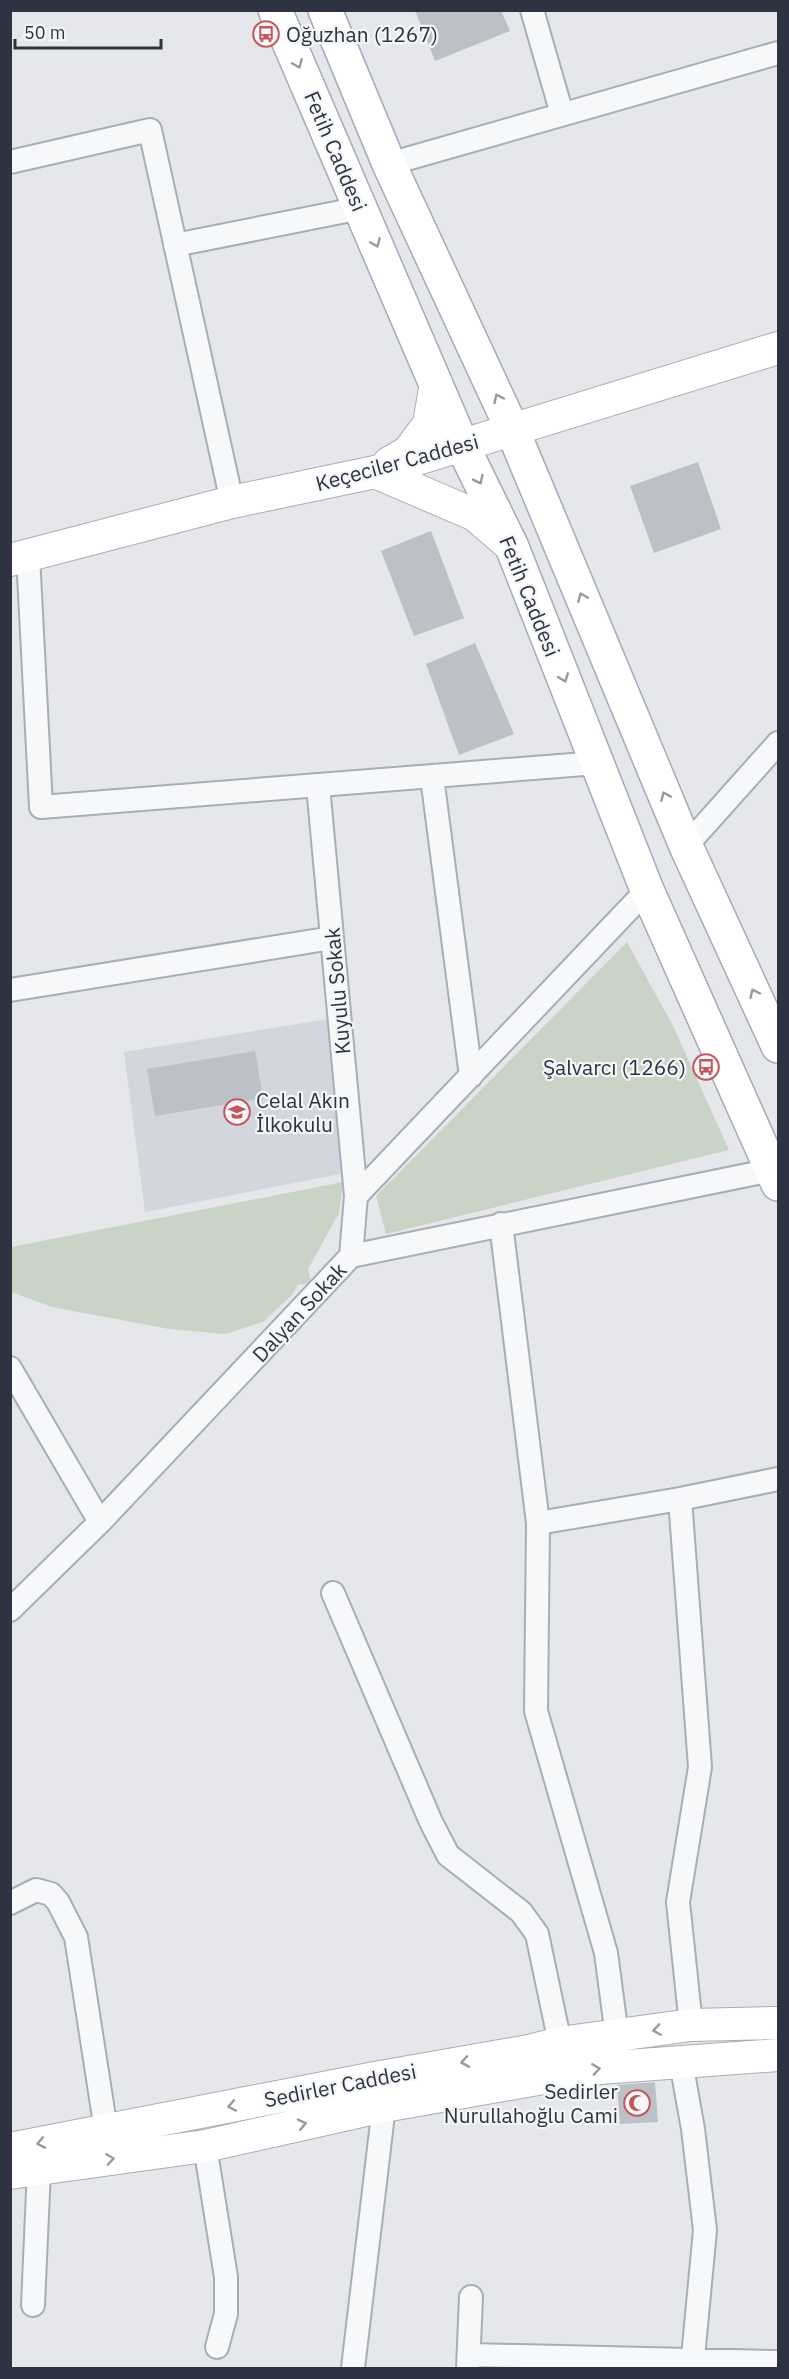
<svg xmlns="http://www.w3.org/2000/svg" width="789" height="2379" font-family="'IBM Plex Sans',sans-serif">
  <rect width="100%" height="100%" fill="#e5e7eb"/>
  <path fill="#d3d6dd" d="M 335,1018 L 346,1173 L 145,1212 L 124,1052 Z"/>
  <path fill="#c9d4c7" d="M 627,942 L 673,1026 L 729,1150 L 386,1234 L 376,1196 Z
    M 343,1182 L 339,1213 L 308,1269 L 311,1283 L 298,1285 L 292,1295 L 263,1322 L 225,1334 L 169,1329 L 52,1307 L 11,1292 L 11,1247 Z"/>
  <path fill="#bcc0c7" d="M 415,10 L 501,10 L 510,31 L 435,61 Z
    M 698,462 L 721,529 L 654,553 L 630,486 Z
    M 431,531 L 464,618 L 414,636 L 381,551 Z
    M 475,643 L 514,734 L 459,755 L 426,664 Z
    M 255,1051 L 263,1098 L 155,1116 L 147,1069 Z
    M 655,2082 L 658,2122 L 620,2124 L 617,2085 Z"/>
  <g fill="none" stroke-linecap="round" stroke-linejoin="round">
    <g stroke="#aaadb5" stroke-width="26">
      <path id="street" d="M 532,10 L 562,114
        M 10,162 L 150,130 L 232,502
        M 389,164 L 778,53
        M 175,245 L 361,208
        M 28,555 L 41,807 L 597,763
        M 432,777 L 471,1076
        M 318,786 L 356,1196
        M 686,846 L 778,743
        M 10,990 L 332,938
        M 501,1224 L 538,1523 L 536,1711 L 606,1953 L 617,2036
        M 351,1256 L 772,1170
        M 10,1368 L 100,1522
        M 680,1499 L 700,1767 L 678,1902 L 691,2025
        M 538,1523 L 680,1499 L 778,1479
        M 333,1593 L 431,1822 L 448,1855 L 521,1912 L 537,1934 L 560,2043
        M 10,1610 L 100,1522 L 351,1256 L 356,1196 L 647,890
        M 10,1903 L 36,1890 L 51,1894 L 58,1902 L 76,1937 L 106,2130
        M 681,2062 L 693,2129 L 705,2230 L 692,2368
        M 205,2146 L 226,2277 L 226,2314 L 217,2347
        M 33,2305 L 39,2169
        M 470,2355 L 778,2362
        M 353,2368 L 384,2106 L 380,2093
        M 468,2368 L 471,2297"/>
    </g>
    <g stroke="#aaadb5" stroke-width="34">
      <path id="secondary" d="M 389,463 L 408,452 L 429,424 L 436,383
        M 375,472 L 475,515 L 512,547
        M 10,560 L 232,502 L 375,472 L 778,348
        M 10,2149 L 375,2078 L 529,2051 L 560,2043 L 691,2025 L 778,2023
        M 10,2173 L 205,2146 L 384,2106 L 600,2068 L 778,2055"/>
    </g>
    <g stroke="#a5aab6" stroke-width="36">
      <path id="primary" d="M 275,10 L 462,445 L 512,547 L 647,890 L 778,1184
        M 325,10 L 389,164 L 512,429 L 686,846 L 778,1046"/>
    </g>
    <use href="#street" stroke="#f7f8fa" stroke-width="22"/>
    <use href="#secondary" stroke="#fff" stroke-width="32"/>
    <use href="#primary" stroke="#fff" stroke-width="33"/>
  </g>
  <defs><path id="oneway-chevron" d="M-2-3.5L2.5 0L-2 3.5" fill="none" stroke-width="1.6" stroke-linecap="round" stroke-linejoin="round" transform="scale(1.5)"/></defs>
  <g stroke="#9699a0">
    <use href="#oneway-chevron" transform="translate(298 64) rotate(67)"/>
    <use href="#oneway-chevron" transform="translate(376 243) rotate(67)"/>
    <use href="#oneway-chevron" transform="translate(498 398) rotate(-115)"/>
    <use href="#oneway-chevron" transform="translate(479 480) rotate(64)"/>
    <use href="#oneway-chevron" transform="translate(582 597) rotate(-113)"/>
    <use href="#oneway-chevron" transform="translate(564 678) rotate(69)"/>
    <use href="#oneway-chevron" transform="translate(665 796) rotate(-113)"/>
    <use href="#oneway-chevron" transform="translate(754 993) rotate(-115)"/>
    <use href="#oneway-chevron" transform="translate(657 2030) rotate(171)"/>
    <use href="#oneway-chevron" transform="translate(465 2062) rotate(170)"/>
    <use href="#oneway-chevron" transform="translate(596 2069) rotate(-8)"/>
    <use href="#oneway-chevron" transform="translate(232 2106) rotate(169)"/>
    <use href="#oneway-chevron" transform="translate(302 2124) rotate(-13)"/>
    <use href="#oneway-chevron" transform="translate(41 2143) rotate(169)"/>
    <use href="#oneway-chevron" transform="translate(110 2159) rotate(-8)"/>
  </g>
  <defs>
    <g id="bus-ring" transform="scale(1.35)"><circle r="9.5" fill="#f4f6f8" stroke="#c3575d" stroke-width="1.5"/><path d="M-5-6H5V4H4V6H2V4H-2V6H-4V4H-5ZM-3.5-4V0h7V-4ZM-3.5 1.2v1.5H-2V1.2ZM2 1.2v1.5H3.5V1.2Z" fill="#c3575d"/></g>
    <g id="school-ring" transform="scale(1.35)"><circle r="9.5" fill="#f4f6f8" stroke="#c3575d" stroke-width="1.5"/><path d="M0-5L7-2L0 1L-7-2ZM-4 1L0 2.5L4 1V4Q0 6-4 4Z" fill="#c3575d"/></g>
    <g id="mosque-ring" transform="scale(1.35)"><circle r="9.5" fill="#f4f6f8" stroke="#c3575d" stroke-width="1.5"/><path d="M3.5-4.9A6 6 0 1 0 3.5 4.9A5 5 0 1 1 3.5-4.9Z" fill="#c3575d"/></g>
  </defs>
  <g fill-rule="evenodd">
    <use href="#bus-ring" x="266" y="34"/>
    <use href="#bus-ring" x="706" y="1067"/>
    <use href="#school-ring" x="237" y="1112"/>
    <use href="#mosque-ring" x="637" y="2103"/>
  </g>
  <g text-anchor="middle" dominant-baseline="central" stroke-width="4.5" stroke-linejoin="round" paint-order="stroke">
    <g font-size="21" fill="#2e3342" stroke="#f4f6f8" text-anchor="start">
      <text x="286" y="34">Oğuzhan (1267)</text>
      <text x="686" y="1067" text-anchor="end">Şalvarcı (1266)</text>
      <text x="256" y="1100">Celal Akın<tspan x="256" dy="24">İlkokulu</tspan></text>
      <text x="618" y="2091" text-anchor="end">Sedirler<tspan x="618" dy="24">Nurullahoğlu Cami</tspan></text>
    </g>
    <g font-size="21" fill="#2e3342" stroke="#f4f6f8">
      <text transform="translate(336 151) rotate(67)">Fetih Caddesi</text>
      <text transform="translate(397 462) rotate(-15)">Keçeciler Caddesi</text>
      <text transform="translate(530 596) rotate(68)">Fetih Caddesi</text>
      <text transform="translate(337 991) rotate(-95)">Kuyulu Sokak</text>
      <text transform="translate(299 1312) rotate(-47)">Dalyan Sokak</text>
      <text transform="translate(340 2085) rotate(-11)">Sedirler Caddesi</text>
    </g>
  </g>
  <rect width="789" height="2379" fill="none" stroke="#2e3342" stroke-width="24"/>
  <path d="M15 39v9h146v-9" fill="none" stroke="#2e3342" stroke-width="3"/>
  <text x="24" y="39" font-size="18" fill="#2e3342" stroke="#f4f6f8" stroke-width="4.5" paint-order="stroke">50 m</text>
</svg>
